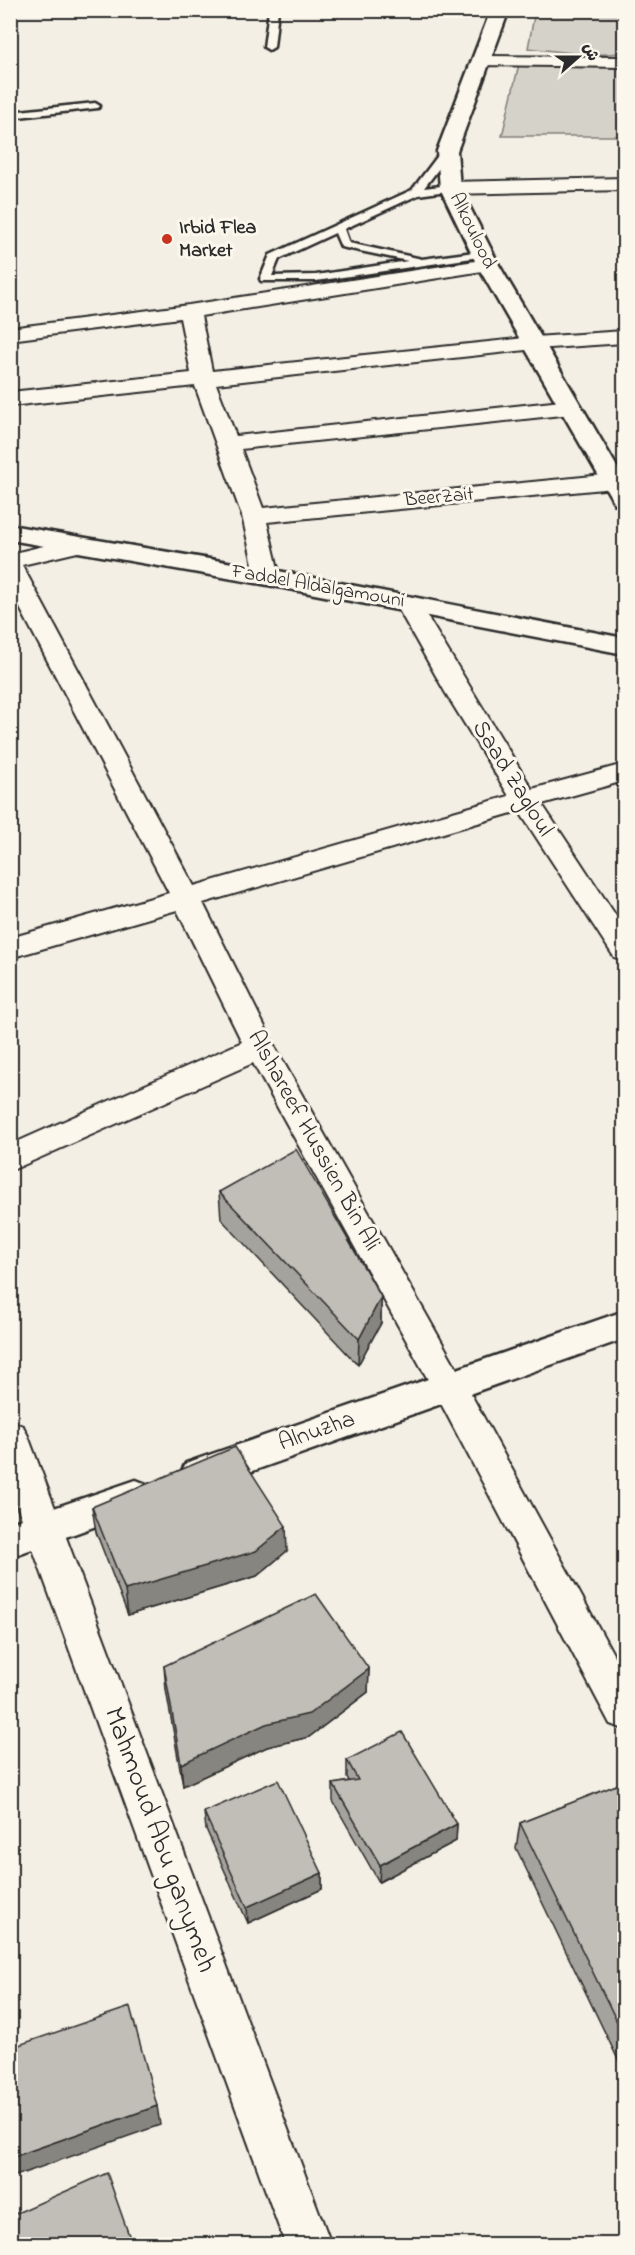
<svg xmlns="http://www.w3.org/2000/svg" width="635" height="2255" font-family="'Indie Flower','Playpen Sans Arabic',sans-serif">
  <rect width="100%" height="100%" fill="#f3efe4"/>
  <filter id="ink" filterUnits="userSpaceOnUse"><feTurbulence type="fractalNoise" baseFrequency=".0167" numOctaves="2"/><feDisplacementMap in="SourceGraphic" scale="12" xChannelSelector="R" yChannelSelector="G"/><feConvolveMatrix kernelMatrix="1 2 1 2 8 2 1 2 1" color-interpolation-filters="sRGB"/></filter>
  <g filter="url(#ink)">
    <path fill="#d5d2c9" stroke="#807e7a" stroke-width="1.5" d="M 535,11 L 624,11 L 624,53 L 589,55 L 528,48 Z
      M 624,61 L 624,136 L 502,136 L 519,64 Z"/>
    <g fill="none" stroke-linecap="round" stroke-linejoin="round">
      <g stroke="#2b2b2b" stroke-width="5">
        <path id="service" d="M 269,10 L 278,10 L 274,47 L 269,50 L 264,47 Z
          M 95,103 L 100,106 L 98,108 L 10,118 L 10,112 Z
          M 443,149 L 452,151 L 424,188 L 450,185 L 455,188 L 454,190 L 418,195 L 344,229 L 349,243 L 422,259 L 482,251 L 486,252 L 486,256 L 316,281 L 261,281 L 260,279 L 270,255 L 412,190 ZM 335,233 L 341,247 L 408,261 L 316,275 L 272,276 L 279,259 Z"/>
      </g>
      <g stroke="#2b2b2b" stroke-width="4">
        <path id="minor" d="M 483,56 L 624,57 L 624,67 L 477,65 L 474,61 L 477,57 Z
          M 624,178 L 624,190 L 450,194 L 443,192 L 440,188 L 443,184 L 450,182 Z
          M 488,259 L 495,261 L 498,265 L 495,269 L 201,316 L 212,371 L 535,337 L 624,331 L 624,343 L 535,349 L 216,384 L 236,436 L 571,400 L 579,402 L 582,407 L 579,412 L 571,414 L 241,449 L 263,508 L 624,473 L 624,487 L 267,522 L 280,577 L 277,582 L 268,584 L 259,582 L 256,577 L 242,516 L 195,386 L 10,406 L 10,392 L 191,373 L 180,318 L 10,340 L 10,328 L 189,305 Z
          M 77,538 L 86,540 L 89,545 L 86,550 L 22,565 L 194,886 L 509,796 L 445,692 L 395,603 L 398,598 L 407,596 L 416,598 L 532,789 L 624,764 L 624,781 L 542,804 L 624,928 L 624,960 L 614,957 L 519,811 L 203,903 L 275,1047 L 461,1376 L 624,1674 L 624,1729 L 610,1724 L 437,1396 L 253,1063 L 10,1171 L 10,1145 L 242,1042 L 177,910 L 10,958 L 10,938 L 169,893 L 10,589 L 10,554 Z
          M 10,1421 L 23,1426 L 28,1436 L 331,2244 L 285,2244 L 10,1486 Z"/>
      </g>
      <g stroke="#2b2b2b" stroke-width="5">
        <path id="tertiary" d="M 491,10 L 509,10 L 457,151 L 460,188 L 499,265 L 624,479 L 624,506 L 615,504 L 612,499 L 477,265 L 440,188 L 437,151 Z"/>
      </g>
      <g stroke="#2b2b2b" stroke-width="5">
        <path id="secondary" d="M 10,525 L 268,569 L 624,638 L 624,654 L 268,585 L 10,540 Z
          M 624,1311 L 624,1339 L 199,1490 L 186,1485 L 180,1474 L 186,1463 Z
          M 136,1480 L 149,1485 L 155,1496 L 149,1507 L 10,1557 L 10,1523 Z"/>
      </g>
      <use href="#service" fill="#fbf7ec" fill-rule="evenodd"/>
      <use href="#minor" fill="#fbf7ec" fill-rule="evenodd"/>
      <use href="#tertiary" fill="#fbf7ec" fill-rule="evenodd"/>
      <use href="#secondary" fill="#fbf7ec" fill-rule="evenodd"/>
    </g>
    <path fill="#a5a39d" stroke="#2b2b2b" stroke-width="1.5" d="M 219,1192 L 381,1297 L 381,1323 L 358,1365 L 221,1219 Z
      M 92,1507 L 287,1551 L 257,1576 L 128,1615 L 96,1532 Z
      M 164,1666 L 369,1669 L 368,1692 L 309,1737 L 267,1747 L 183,1786 L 166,1690 Z
      M 347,1760 L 457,1824 L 456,1841 L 379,1882 L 333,1801 L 333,1784 L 349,1781 L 347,1777 Z
      M 624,1782 L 624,2072 L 516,1848 L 520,1823 Z
      M 204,1812 L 322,1873 L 322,1889 L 248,1923 L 206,1829 Z"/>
    <path fill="#86857f" stroke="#2b2b2b" stroke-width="1.5" d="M 381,1297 L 381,1323 L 358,1365 L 359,1339 Z
      M 286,1526 L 287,1551 L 257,1576 L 128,1615 L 125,1590 Z
      M 369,1669 L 368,1692 L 309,1737 L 267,1747 L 183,1786 L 181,1764 Z
      M 457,1824 L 456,1841 L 379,1882 L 380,1865 Z
      M 322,1873 L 322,1889 L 248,1923 L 247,1907 Z
      M 157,2106 L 160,2125 L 10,2178 L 10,2158 Z"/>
    <path fill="#c0beb6" stroke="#2b2b2b" stroke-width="1.5" d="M 296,1149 L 381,1297 L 359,1339 L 219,1192 Z
      M 235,1447 L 286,1526 L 256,1551 L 125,1590 L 92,1507 Z
      M 316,1594 L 369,1669 L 309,1714 L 266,1724 L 181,1764 L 164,1666 Z
      M 402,1732 L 457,1824 L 380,1865 L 333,1784 L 358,1780 L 347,1760 Z
      M 278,1780 L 322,1873 L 247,1907 L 204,1812 Z
      M 624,1782 L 624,2036 L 520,1823 Z
      M 130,2007 L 157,2106 L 10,2158 L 10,2048 Z
      M 107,2173 L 132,2244 L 10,2244 L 10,2216 Z"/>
  </g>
  <circle fill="#c8321e" stroke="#fbf7ec" stroke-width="2" cx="167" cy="239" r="6"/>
  <g text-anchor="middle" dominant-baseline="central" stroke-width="6" stroke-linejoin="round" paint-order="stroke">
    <g font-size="20" font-weight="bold" fill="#2b2b2b" stroke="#fbf7ec" text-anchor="start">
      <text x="179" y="228">Irbid Flea<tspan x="179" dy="23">Market</tspan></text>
    </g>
    <g font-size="20" fill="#2b2b2b" stroke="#fbf7ec">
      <text transform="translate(472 231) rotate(64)">Alkoulood</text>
      <text transform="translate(439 498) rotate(-5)">BeerZait</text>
      <text transform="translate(318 587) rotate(10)">Faddel Aldalgamouni</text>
    </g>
    <g font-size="24" fill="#2b2b2b" stroke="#fbf7ec">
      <text transform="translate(512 779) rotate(58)">Saad Zagloul</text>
      <text transform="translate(313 1141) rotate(61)">Alshareef Hussien Bin Ali</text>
      <text transform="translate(317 1432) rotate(-19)">Alnuzha</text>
    </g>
    <g font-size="28" fill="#2b2b2b" stroke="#fbf7ec">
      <text transform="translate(159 1840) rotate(70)">Mahmoud Abu ganymeh</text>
    </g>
  </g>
  <rect width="635" height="2255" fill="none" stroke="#fbf7ec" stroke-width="36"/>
  <rect x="18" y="18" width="599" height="2219" fill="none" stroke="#2b2b2b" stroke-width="2" filter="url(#ink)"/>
  <g transform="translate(578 57) rotate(69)" stroke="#fbf7ec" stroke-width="4.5" paint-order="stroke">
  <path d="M0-4.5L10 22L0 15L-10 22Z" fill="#2b2b2b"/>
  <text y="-9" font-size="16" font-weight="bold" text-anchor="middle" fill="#2b2b2b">ش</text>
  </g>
</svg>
